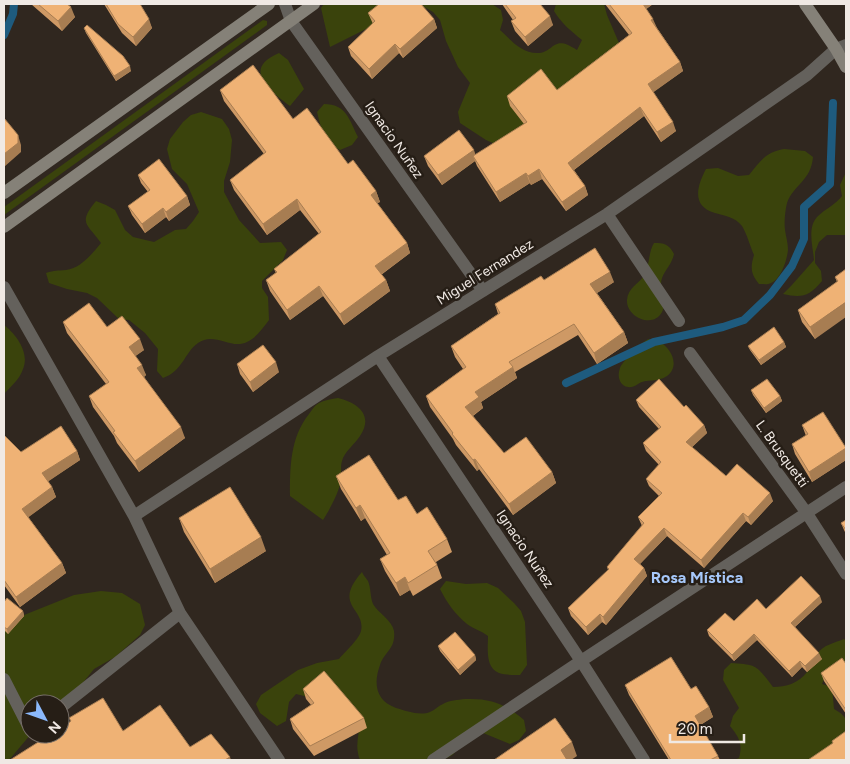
<svg xmlns="http://www.w3.org/2000/svg" width="850" height="764" font-family="Figtree,sans-serif">
  <rect width="100%" height="100%" fill="#30271f"/>
  <path fill="#3a430c" d="M 324,4 L 386,4 L 376,24 L 330,47 L 321,8 Z
    M 419,4 L 492,4 L 501,10 L 503,20 L 500,30 C 510,39 521,53 537,53 C 555,53 552,33 577,50 L 582,40 C 571,31 561,23 554,11 L 556,4 L 604,4 L 607,15 L 619,43 L 576,93 L 495,144 L 486,140 L 460,123 L 458,112 L 470,83 L 458,67 L 446,41 L 440,20 L 433,12 Z
    M 263,20 L 267,21 L 267,25 L 4,215 L 4,207 Z
    M 279,53 L 288,60 L 304,89 L 290,106 C 270,91 241,69 279,53 Z
    M 324,104 C 346,104 349,119 358,137 L 352,145 L 340,150 C 324,142 321,128 317,112 Z
    M 201,112 L 222,119 L 229,129 L 232,140 L 230,162 L 224,181 L 224,192 L 239,220 L 260,243 L 281,242 L 287,250 L 283,260 L 262,281 L 262,288 L 268,297 L 269,320 C 263,328 256,338 247,342 C 231,350 214,331 198,343 C 184,353 183,371 163,378 L 157,371 L 158,349 L 145,333 L 129,320 L 119,319 L 97,298 L 87,293 L 67,289 L 49,283 L 46,273 C 55,270 57,271 66,270 C 81,268 92,254 101,243 C 88,224 77,224 96,201 L 106,205 L 115,210 L 125,230 L 133,237 L 154,242 L 175,230 L 186,229 L 193,221 L 199,212 L 187,184 L 172,169 L 167,149 L 170,139 L 183,122 L 191,115 Z
    M 784,149 L 805,151 L 813,157 C 811,181 794,184 787,203 C 785,211 784,223 785,230 C 786,237 788,243 788,250 C 787,260 781,279 771,283 C 768,285 763,284 759,284 C 751,274 750,268 754,255 C 750,246 747,234 742,226 C 735,217 725,216 715,213 C 691,206 697,186 706,169 L 718,168 L 738,176 L 749,175 C 760,162 765,152 784,149 Z
    M 846,172 L 846,235 L 827,235 L 819,242 L 815,252 L 815,263 L 821,271 L 822,281 C 809,297 801,298 783,294 L 791,286 L 814,260 C 813,247 807,228 817,217 C 825,209 835,205 842,196 L 840,185 Z
    M 654,243 C 664,243 669,244 674,254 C 672,264 665,270 662,278 C 658,289 668,301 662,312 C 653,329 626,317 627,300 C 628,288 638,284 644,276 C 650,265 648,253 654,243 Z
    M 4,325 C 16,334 30,353 23,369 C 20,379 11,386 4,394 Z
    M 649,339 C 665,338 684,363 667,376 C 658,383 646,378 638,384 C 625,393 615,381 620,368 C 622,362 642,341 649,339 Z
    M 338,398 C 358,403 374,415 360,436 C 355,444 344,452 342,461 C 340,467 342,474 341,481 C 339,492 329,511 323,520 L 290,496 C 290,467 290,438 309,414 C 312,410 315,405 319,403 C 325,400 332,399 338,398 Z
    M 362,572 C 363,575 366,578 368,581 C 371,588 370,597 373,604 C 378,613 392,620 394,631 C 396,649 385,651 380,665 C 373,684 376,701 396,708 C 406,711 420,716 430,712 C 435,710 438,706 443,704 C 449,700 458,700 465,699 C 491,698 505,704 524,720 L 526,731 L 519,740 L 510,744 L 471,728 C 453,740 465,756 439,760 L 360,760 C 352,740 365,727 357,709 L 296,694 L 289,702 L 286,721 L 277,726 L 260,713 L 256,704 L 261,695 L 298,670 L 317,663 L 339,659 C 345,652 359,639 361,631 C 366,608 332,606 362,572 Z
    M 446,581 L 466,584 L 487,583 L 498,588 L 514,603 L 521,611 L 525,622 L 527,665 L 520,675 C 514,675 505,675 499,673 C 485,668 488,648 488,636 C 480,630 474,629 467,624 C 455,614 447,603 440,589 Z
    M 101,591 L 122,593 L 140,604 L 145,625 L 140,635 L 115,657 L 94,669 L 60,711 L 60,704 L 30,704 L 31,734 L 9,760 L 4,760 L 4,621 L 19,617 L 74,595 Z
    M 844,639 L 846,641 L 846,668 L 826,674 L 822,684 L 832,687 L 834,709 C 848,717 846,719 846,734 L 818,760 L 734,760 L 739,758 C 743,744 739,737 730,726 L 733,716 L 739,708 L 723,680 L 724,670 L 731,663 C 758,665 756,665 773,687 C 786,687 799,683 807,672 C 811,666 813,659 817,654 C 823,645 834,643 844,639 Z"/>
  <g fill="none" stroke-linecap="round" stroke-linejoin="round">
    <path stroke="#1e5b7e" stroke-width="8" d="M 4,35 L 13,14 L 14,4
      M 566,383 L 654,342 L 723,327 L 744,320 L 770,295 L 792,266 L 804,239 L 804,207 L 830,184 L 833,103"/>
    <path stroke="#64615c" stroke-width="12" d="M 285,4 L 291,21 L 483,291
      M 607,214 L 679,321
      M 4,287 L 134,516 L 180,613 L 279,760
      M 690,353 L 806,512 L 846,574
      M 378,356 L 581,661 L 644,760
      M 134,516 L 378,356 L 607,214 L 807,75 L 836,49 L 846,45
      M 4,679 L 26,722 L 30,722
      M 60,708 L 180,613
      M 433,760 L 581,661 L 846,487"/>
    <path stroke="#858178" stroke-width="12" d="M 805,4 L 836,49 L 846,67
      M 4,193 L 269,4
      M 4,227 L 314,4"/>
  </g>
  <path fill="#ce9965" d="M 31,4 L 67,4 L 75,17 L 62,31 Z
    M 104,4 L 140,4 L 152,28 L 136,46 L 122,33 Z
    M 502,4 L 540,4 L 553,25 L 528,46 L 515,31 L 511,21 L 513,20 Z
    M 605,4 L 653,4 L 646,9 L 657,28 L 680,62 L 683,71 L 653,92 L 676,131 L 661,142 L 644,116 L 574,170 L 585,186 L 588,195 L 566,211 L 542,179 L 531,185 L 530,183 L 500,202 L 477,166 L 475,161 L 442,185 L 428,166 L 424,156 L 475,155 L 524,124 L 510,106 L 507,96 L 557,90 L 629,35 Z
    M 368,13 L 434,19 L 437,28 L 403,58 L 399,53 L 372,79 L 351,56 L 348,47 L 373,24 Z
    M 84,28 L 131,71 L 116,81 L 86,33 Z
    M 220,90 L 293,119 L 348,164 L 376,191 L 380,202 L 377,203 L 407,243 L 410,253 L 381,275 L 386,280 L 390,291 L 344,325 L 323,296 L 290,320 L 270,291 L 266,280 L 276,273 L 274,269 L 319,234 L 300,210 L 267,235 L 234,190 L 230,180 L 264,154 L 224,101 Z
    M 138,175 L 187,196 L 190,205 L 169,221 L 166,217 L 145,233 L 132,215 L 128,206 L 148,192 L 141,183 Z
    M 846,269 L 815,339 L 802,322 L 798,310 L 837,282 L 835,277 Z
    M 544,280 L 614,282 L 597,293 L 624,332 L 628,343 L 597,364 L 578,335 L 515,372 L 517,378 L 481,402 L 483,408 L 473,416 L 504,453 L 552,472 L 556,483 L 513,515 L 479,469 L 477,471 L 456,445 L 453,439 L 430,407 L 426,396 L 463,369 L 455,357 L 451,346 L 498,314 L 495,304 Z
    M 63,322 L 107,327 L 144,350 L 135,356 L 146,375 L 144,377 L 185,438 L 139,472 L 117,443 L 114,436 L 93,407 L 89,396 L 106,384 L 67,333 Z
    M 784,342 L 786,347 L 761,365 L 750,350 L 748,346 Z
    M 237,364 L 279,372 L 253,392 L 240,374 Z
    M 751,390 L 780,396 L 782,401 L 766,413 L 753,395 Z
    M 636,400 L 684,407 L 704,425 L 707,433 L 692,447 L 726,476 L 773,501 L 751,525 L 746,521 L 704,568 L 667,536 L 640,564 L 644,568 L 647,576 L 606,625 L 602,622 L 588,635 L 571,616 L 568,608 L 608,570 L 607,567 L 642,526 L 638,517 L 659,496 L 649,486 L 646,479 L 659,465 L 646,451 L 643,443 L 659,429 L 639,407 Z
    M 802,425 L 846,448 L 846,460 L 812,482 L 795,454 L 792,444 L 806,436 Z
    M 4,435 L 21,452 L 77,451 L 80,460 L 48,481 L 52,487 L 56,497 L 28,517 L 62,563 L 66,573 L 20,607 L 4,585 Z
    M 336,476 L 398,500 L 417,514 L 447,539 L 452,552 L 436,562 L 442,578 L 413,596 L 410,590 L 400,596 L 385,571 L 380,559 L 387,555 L 365,518 L 361,521 L 341,489 Z
    M 179,518 L 266,551 L 215,583 L 184,532 Z
    M 846,520 L 846,534 L 844,530 L 841,523 Z
    M 4,602 L 23,611 L 24,616 L 8,634 L 4,630 Z
    M 822,602 L 795,627 L 822,659 L 807,672 L 802,667 L 792,677 L 757,640 L 734,661 L 709,636 L 707,630 L 734,621 L 766,609 Z
    M 438,646 L 475,655 L 476,660 L 460,675 L 440,651 Z
    M 846,664 L 846,714 L 824,681 L 821,673 Z
    M 625,685 L 691,689 L 709,707 L 713,717 L 700,725 L 718,756 L 720,760 L 669,760 L 629,695 Z
    M 303,689 L 364,718 L 367,728 L 314,756 L 293,729 L 290,719 L 311,705 L 306,699 Z"/>
  <path fill="#a77d52" d="M 642,4 L 653,4 L 645,10 Z
    M 71,7 L 75,17 L 62,31 L 58,21 Z
    M 550,16 L 553,25 L 528,46 L 525,37 Z
    M 149,19 L 152,28 L 136,46 L 133,37 Z
    M 434,19 L 437,28 L 403,58 L 400,49 Z
    M 653,19 L 657,28 L 651,20 Z
    M 395,44 L 399,53 L 372,79 L 369,69 Z
    M 680,62 L 683,71 L 651,94 L 648,84 Z
    M 130,66 L 131,71 L 116,81 L 114,76 Z
    M 640,107 L 644,116 L 571,172 L 568,163 Z
    M 673,122 L 676,131 L 661,142 L 657,132 Z
    M 18,135 L 21,145 L 21,152 L 4,167 L 4,154 Z
    M 474,150 L 477,159 L 473,156 L 475,161 L 442,185 L 438,175 Z
    M 539,169 L 542,179 L 531,185 L 528,176 Z
    M 526,173 L 530,183 L 500,202 L 496,192 Z
    M 585,186 L 588,195 L 566,211 L 562,202 Z
    M 376,191 L 380,202 L 374,205 L 371,195 Z
    M 187,196 L 190,205 L 169,221 L 166,212 Z
    M 297,199 L 300,210 L 267,235 L 263,224 Z
    M 163,208 L 166,217 L 145,233 L 142,224 Z
    M 407,243 L 410,253 L 379,276 L 375,266 Z
    M 610,272 L 614,282 L 594,295 L 590,284 Z
    M 386,280 L 390,291 L 344,325 L 340,314 Z
    M 319,286 L 323,296 L 290,320 L 287,310 Z
    M 846,302 L 846,317 L 815,339 L 810,327 Z
    M 624,332 L 628,343 L 597,364 L 594,353 Z
    M 140,339 L 144,350 L 133,358 L 129,347 Z
    M 784,342 L 786,347 L 761,365 L 759,360 Z
    M 276,362 L 279,372 L 253,392 L 250,382 Z
    M 142,365 L 146,375 L 141,379 L 137,368 Z
    M 513,367 L 517,378 L 481,402 L 483,408 L 469,418 L 465,407 L 475,392 Z
    M 780,396 L 782,401 L 766,413 L 764,408 Z
    M 704,425 L 707,433 L 689,450 L 686,442 Z
    M 181,427 L 185,438 L 139,472 L 135,461 Z
    M 846,448 L 846,460 L 812,482 L 809,472 Z
    M 77,451 L 80,460 L 46,483 L 42,473 Z
    M 475,459 L 479,469 L 477,471 L 473,460 Z
    M 552,472 L 556,483 L 513,515 L 509,504 Z
    M 52,487 L 56,497 L 26,519 L 22,509 Z
    M 770,493 L 773,501 L 751,525 L 748,517 Z
    M 360,505 L 365,518 L 361,521 L 356,508 Z
    M 743,513 L 746,521 L 704,568 L 701,560 Z
    M 664,528 L 667,536 L 637,567 L 634,559 Z
    M 261,537 L 266,551 L 215,583 L 210,569 Z
    M 62,563 L 66,573 L 20,607 L 16,597 Z
    M 644,568 L 647,576 L 606,625 L 603,617 Z
    M 405,577 L 410,590 L 400,596 L 396,583 Z
    M 820,596 L 822,602 L 793,628 L 791,623 Z
    M 23,611 L 24,616 L 8,634 L 7,629 Z
    M 600,614 L 602,622 L 588,635 L 586,627 Z
    M 754,634 L 757,640 L 734,661 L 732,655 Z
    M 819,653 L 822,659 L 807,672 L 805,666 Z
    M 475,655 L 476,660 L 460,675 L 458,670 Z
    M 800,661 L 802,667 L 792,677 L 789,671 Z
    M 709,707 L 713,717 L 699,726 L 695,716 Z
    M 572,742 L 577,756 L 571,760 L 565,760 L 561,750 Z
    M 230,757 L 231,760 L 225,760 Z"/>
  <path fill="#efb275" stroke="#a77d52" d="M 38,4 L 67,4 L 71,7 L 58,21 Z
    M 106,4 L 140,4 L 149,19 L 133,37 L 118,24 Z
    M 379,4 L 421,4 L 434,19 L 400,49 L 395,44 L 369,69 L 348,47 L 375,21 L 368,13 Z
    M 505,4 L 540,4 L 550,16 L 525,37 L 511,21 L 516,18 Z
    M 609,4 L 643,4 L 653,19 L 651,20 L 680,62 L 648,84 L 673,122 L 657,132 L 640,107 L 568,163 L 585,186 L 562,202 L 539,169 L 528,176 L 526,173 L 496,192 L 473,156 L 527,122 L 507,96 L 541,69 L 557,90 L 632,33 Z
    M 87,25 L 123,56 L 130,66 L 114,76 L 84,28 Z
    M 253,65 L 293,119 L 307,108 L 348,164 L 353,160 L 376,191 L 371,195 L 407,243 L 375,266 L 386,280 L 340,314 L 319,286 L 287,310 L 266,280 L 277,272 L 274,269 L 321,232 L 297,199 L 263,224 L 230,180 L 266,152 L 220,90 Z
    M 4,118 L 18,135 L 18,143 L 4,154 Z
    M 459,130 L 474,150 L 438,175 L 424,156 Z
    M 159,159 L 187,196 L 166,212 L 163,208 L 142,224 L 128,206 L 150,190 L 138,175 Z
    M 595,248 L 610,272 L 590,284 L 624,332 L 594,353 L 574,324 L 509,362 L 513,367 L 475,392 L 479,397 L 465,407 L 504,453 L 526,437 L 552,472 L 509,504 L 475,459 L 473,460 L 452,434 L 453,433 L 426,396 L 466,367 L 451,346 L 500,313 L 495,304 L 541,276 L 544,280 Z
    M 846,269 L 846,302 L 810,327 L 798,310 L 838,281 L 835,277 Z
    M 89,303 L 107,327 L 122,316 L 140,339 L 129,347 L 142,365 L 137,368 L 181,427 L 135,461 L 113,432 L 115,431 L 89,396 L 109,382 L 63,322 Z
    M 774,327 L 784,342 L 759,360 L 748,346 Z
    M 263,345 L 276,362 L 250,382 L 237,364 Z
    M 659,379 L 684,407 L 686,405 L 704,425 L 686,442 L 726,476 L 737,464 L 770,493 L 748,517 L 743,513 L 701,560 L 664,528 L 634,559 L 644,568 L 603,617 L 600,614 L 586,627 L 568,608 L 609,569 L 607,567 L 644,523 L 638,517 L 662,493 L 646,479 L 661,462 L 643,443 L 661,427 L 636,400 Z
    M 767,379 L 780,396 L 764,408 L 751,390 Z
    M 823,412 L 846,448 L 809,472 L 792,444 L 808,434 L 802,425 Z
    M 61,426 L 77,451 L 42,473 L 52,487 L 22,509 L 62,563 L 16,597 L 4,580 L 4,435 L 21,452 Z
    M 369,455 L 398,500 L 406,496 L 417,514 L 427,507 L 447,539 L 428,551 L 437,565 L 408,583 L 405,577 L 396,583 L 380,559 L 390,553 L 360,505 L 356,508 L 336,476 Z
    M 230,487 L 261,537 L 210,569 L 179,518 Z
    M 846,520 L 846,530 L 841,523 Z
    M 801,576 L 820,596 L 791,623 L 819,653 L 805,666 L 800,661 L 789,671 L 754,634 L 732,655 L 707,630 L 725,613 L 734,621 L 757,599 L 766,609 Z
    M 7,598 L 23,611 L 7,629 L 4,627 L 4,602 Z
    M 455,632 L 475,655 L 458,670 L 438,646 Z
    M 671,657 L 691,689 L 696,686 L 709,707 L 695,716 L 718,756 L 710,760 L 671,760 L 625,685 Z
    M 842,658 L 846,664 L 846,710 L 821,673 Z
    M 324,671 L 364,718 L 310,746 L 290,719 L 314,703 L 303,689 Z
    M 103,698 L 123,731 L 160,705 L 190,747 L 211,734 L 230,757 L 225,760 L 10,760 L 51,734 L 60,734 L 60,729 L 71,721 L 69,718 Z
    M 555,718 L 572,742 L 561,750 L 567,760 L 494,760 Z
    M 846,731 L 846,760 L 808,760 L 833,743 L 832,741 Z"/>
  <g text-anchor="middle" dominant-baseline="central" stroke-width="5" stroke-linejoin="round" paint-order="stroke">
    <g font-size="14" fill="#f0e9e4" stroke="#261e16">
      <text transform="translate(394 140) rotate(55)">Ignacio Nuñez</text>
      <text transform="translate(485 272) rotate(-32)">Miguel Fernandez</text>
      <text transform="translate(782 454) rotate(54)">L. Brusquetti</text>
      <text transform="translate(525 549) rotate(56)">Ignacio Nuñez</text>
    </g>
    <g font-size="16" font-weight="bold" fill="#a6c8fa" stroke="#261e16">
      <text x="697" y="577">Rosa Mística</text>
    </g>
  </g>
  <rect width="850" height="764" fill="none" stroke="#f0e9e4" stroke-width="10"/>
  <g transform="translate(45 719) rotate(131)"><circle r="24" fill="#261e16" stroke="#776f68"/>
  <path d="M0-4L9 19L0 12L-9 19Z" fill="#8bb9fc"/>
  <text y="-8" font-size="14" font-weight="bold" text-anchor="middle" fill="#f0e9e4">N</text>
  </g>
  <path d="M670 734v8h74v-8" fill="none" stroke="#f0e9e4" stroke-width="2.5"/>
  <text x="678" y="734" font-size="15" fill="#f0e9e4" stroke="#261e16" stroke-width="4" paint-order="stroke">20 m</text>
</svg>
